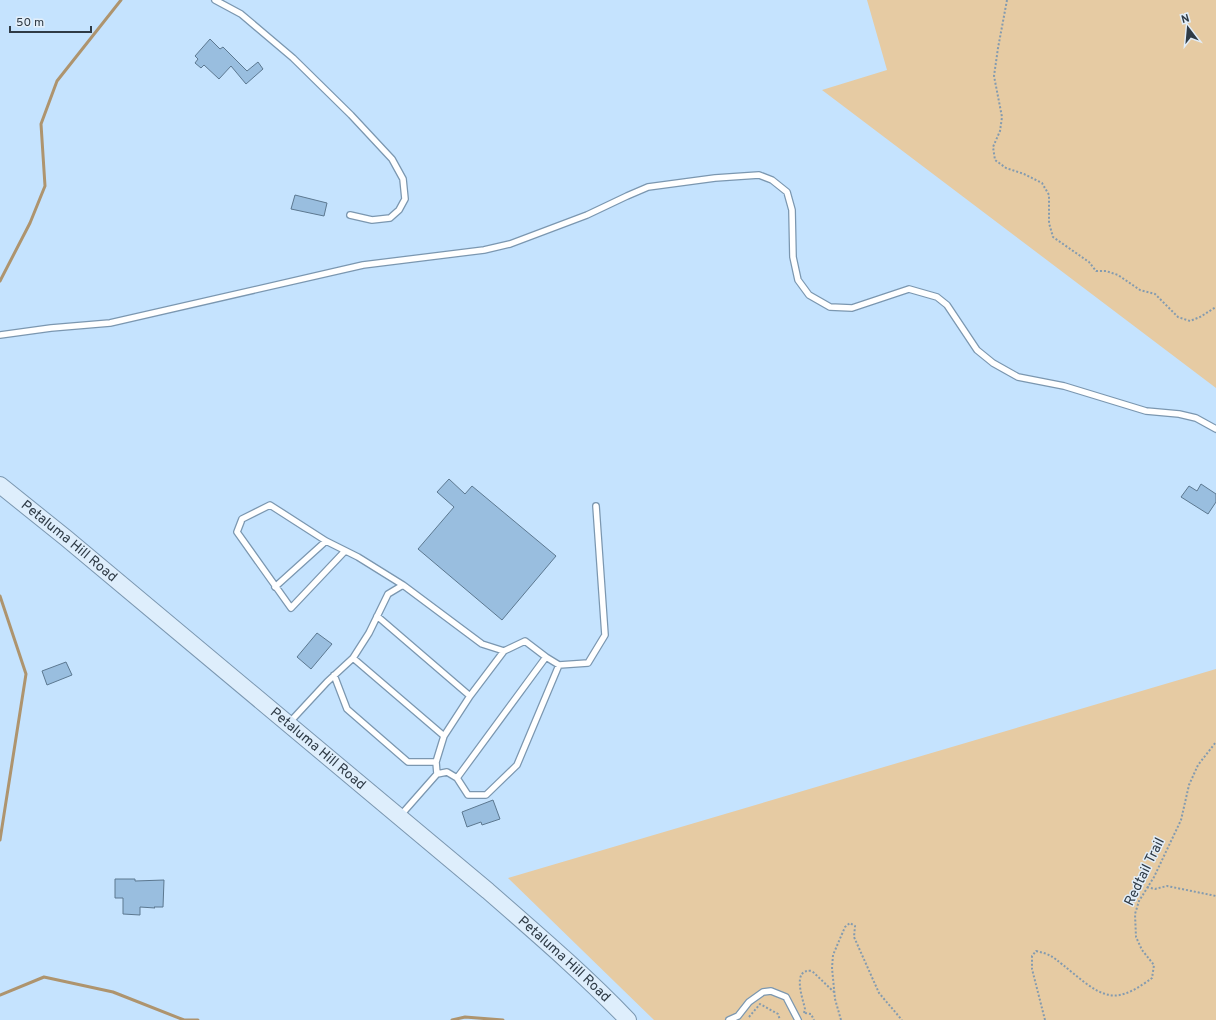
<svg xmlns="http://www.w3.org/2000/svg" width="1216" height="1020" font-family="Overpass,sans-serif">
  <rect width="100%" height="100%" fill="#c5e3fe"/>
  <path fill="#e6cba3" d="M 867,0 L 1216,0 L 1216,388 L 822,90 L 887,70 Z
    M 1216,669 L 1216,1020 L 654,1020 L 508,878 Z"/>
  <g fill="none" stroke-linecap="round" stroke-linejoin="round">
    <path stroke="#ae946e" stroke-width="3" d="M 0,281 L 30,223 L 45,186 L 41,124 L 57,81 L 121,0
      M 0,596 L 26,674 L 0,840
      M 0,995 L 44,977 L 113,992 L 184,1020 L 198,1020
      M 452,1020 L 465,1017 L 503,1020"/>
  </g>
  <path fill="#99bedf" stroke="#5c7890" d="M 210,39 L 220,49 L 223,47 L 247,71 L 258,62 L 263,69 L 246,84 L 231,66 L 219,79 L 204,65 L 201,68 L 195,63 L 198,59 L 195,56 Z
    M 295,195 L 327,203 L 324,216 L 291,209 Z
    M 449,479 L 465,494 L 472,486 L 556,556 L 502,620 L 418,549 L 454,507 L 437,492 Z
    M 1201,484 L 1216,494 L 1216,502 L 1208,514 L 1181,497 L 1189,486 L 1197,491 Z
    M 317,633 L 332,644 L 311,669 L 297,657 Z
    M 66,662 L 72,675 L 47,685 L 42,671 Z
    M 493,800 L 500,819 L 482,825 L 481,822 L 467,827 L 462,812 Z
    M 115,879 L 135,879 L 135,881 L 164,880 L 163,907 L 154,907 L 155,908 L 140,907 L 140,915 L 123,914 L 123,898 L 115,898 Z"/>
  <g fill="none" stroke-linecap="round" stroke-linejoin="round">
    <g stroke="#7b97b0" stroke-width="8">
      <path id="service" d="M 215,0 L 241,14 L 293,58 L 351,115 L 392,159 L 403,179 L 405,199 L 399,210 L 390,218 L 372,220 L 350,215
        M 0,335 L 51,328 L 110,323 L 363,265 L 484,250 L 510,244 L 587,215 L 627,196 L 648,187 L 715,178 L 759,175 L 772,180 L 787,192 L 792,210 L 793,257 L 798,280 L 809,295 L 830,307 L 852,308 L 909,289 L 937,297 L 947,305 L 977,350 L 993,363 L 1018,377 L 1064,386 L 1146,411 L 1179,414 L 1196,418 L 1216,429
        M 345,551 L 291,608 L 237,532 L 242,519 L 270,505 L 326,541 L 358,557 L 403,585
        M 275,587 L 326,541
        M 353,658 L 444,736 L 470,696 L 377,616
        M 559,665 L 588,663 L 605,635 L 596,506
        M 334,675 L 347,709 L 408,762 L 436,762 L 444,736
        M 470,696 L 504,651
        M 289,723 L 327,682 L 353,658 L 369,633 L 388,594 L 403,585 L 482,644 L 504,651 L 525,641 L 546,657 L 559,665 L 517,765 L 486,795 L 468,795 L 457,778 L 447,772 L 437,774 L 400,816
        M 436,762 L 437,774
        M 457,778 L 546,657
        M 729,1020 L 738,1016 L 749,1002 L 763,992 L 771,991 L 786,997 L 798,1020"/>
    </g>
    <g stroke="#7b97b0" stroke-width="18">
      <g id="secondary">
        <path id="s1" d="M 0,485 L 66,538 L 488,891 C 536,933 584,974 628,1020"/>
      </g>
    </g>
    <path stroke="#849baf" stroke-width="2" stroke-dasharray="2 2" stroke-linecap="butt" d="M 1007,0 L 998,48 L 994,76 L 1002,117 L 1000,131 L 993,147 L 995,160 L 1006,168 L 1024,174 L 1042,183 L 1049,195 L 1049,223 L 1053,237 L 1089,262 L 1096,271 L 1106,271 L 1118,275 L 1140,290 L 1155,294 L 1178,317 L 1190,321 L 1200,317 L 1216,307
      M 1147,887 L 1155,889 L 1167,886 L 1216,896
      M 804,1013 L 805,1009 C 803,999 791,968 812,971 L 834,992
      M 805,1013 L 811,1014 L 814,1020
      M 749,1017 L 760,1004 L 778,1014 L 780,1020
      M 841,1020 L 835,999 L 832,968 L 833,955 L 845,927 L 850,923 L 855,926 L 854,937 L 879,993 L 902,1020
      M 1045,1020 L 1032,969 L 1032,956 L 1036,951 C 1050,954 1053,957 1063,965 C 1076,975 1094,993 1110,995 C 1124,998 1141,986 1152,978 L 1154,965 L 1142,950 L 1136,937 L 1135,914 L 1139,901 L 1154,877 L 1181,820 L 1189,785 L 1198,765 L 1216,742"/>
    <use href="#service" stroke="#fff" stroke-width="5.5"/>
    <use href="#secondary" stroke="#deeefc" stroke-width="16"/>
  </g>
  <g text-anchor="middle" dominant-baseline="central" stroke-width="3" stroke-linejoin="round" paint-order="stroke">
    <g font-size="14" fill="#2f3b46" stroke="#e2eef9">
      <text stroke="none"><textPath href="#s1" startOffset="89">Petaluma Hill Road</textPath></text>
      <text stroke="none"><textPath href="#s1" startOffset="413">Petaluma Hill Road</textPath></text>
      <text transform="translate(1145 872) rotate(-64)">Redtail Trail</text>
      <text stroke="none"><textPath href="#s1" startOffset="737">Petaluma Hill Road</textPath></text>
    </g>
  </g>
  <g transform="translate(1188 28) rotate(344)" stroke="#e2eef9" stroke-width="3" paint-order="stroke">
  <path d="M0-3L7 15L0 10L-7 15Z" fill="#2f3b46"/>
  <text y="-6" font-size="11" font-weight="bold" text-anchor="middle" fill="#2f3b46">N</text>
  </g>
  <path d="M10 26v6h81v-6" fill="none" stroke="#2f3b46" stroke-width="2"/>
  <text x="16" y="26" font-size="12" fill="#2f3b46" stroke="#e2eef9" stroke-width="3" paint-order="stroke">50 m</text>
</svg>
